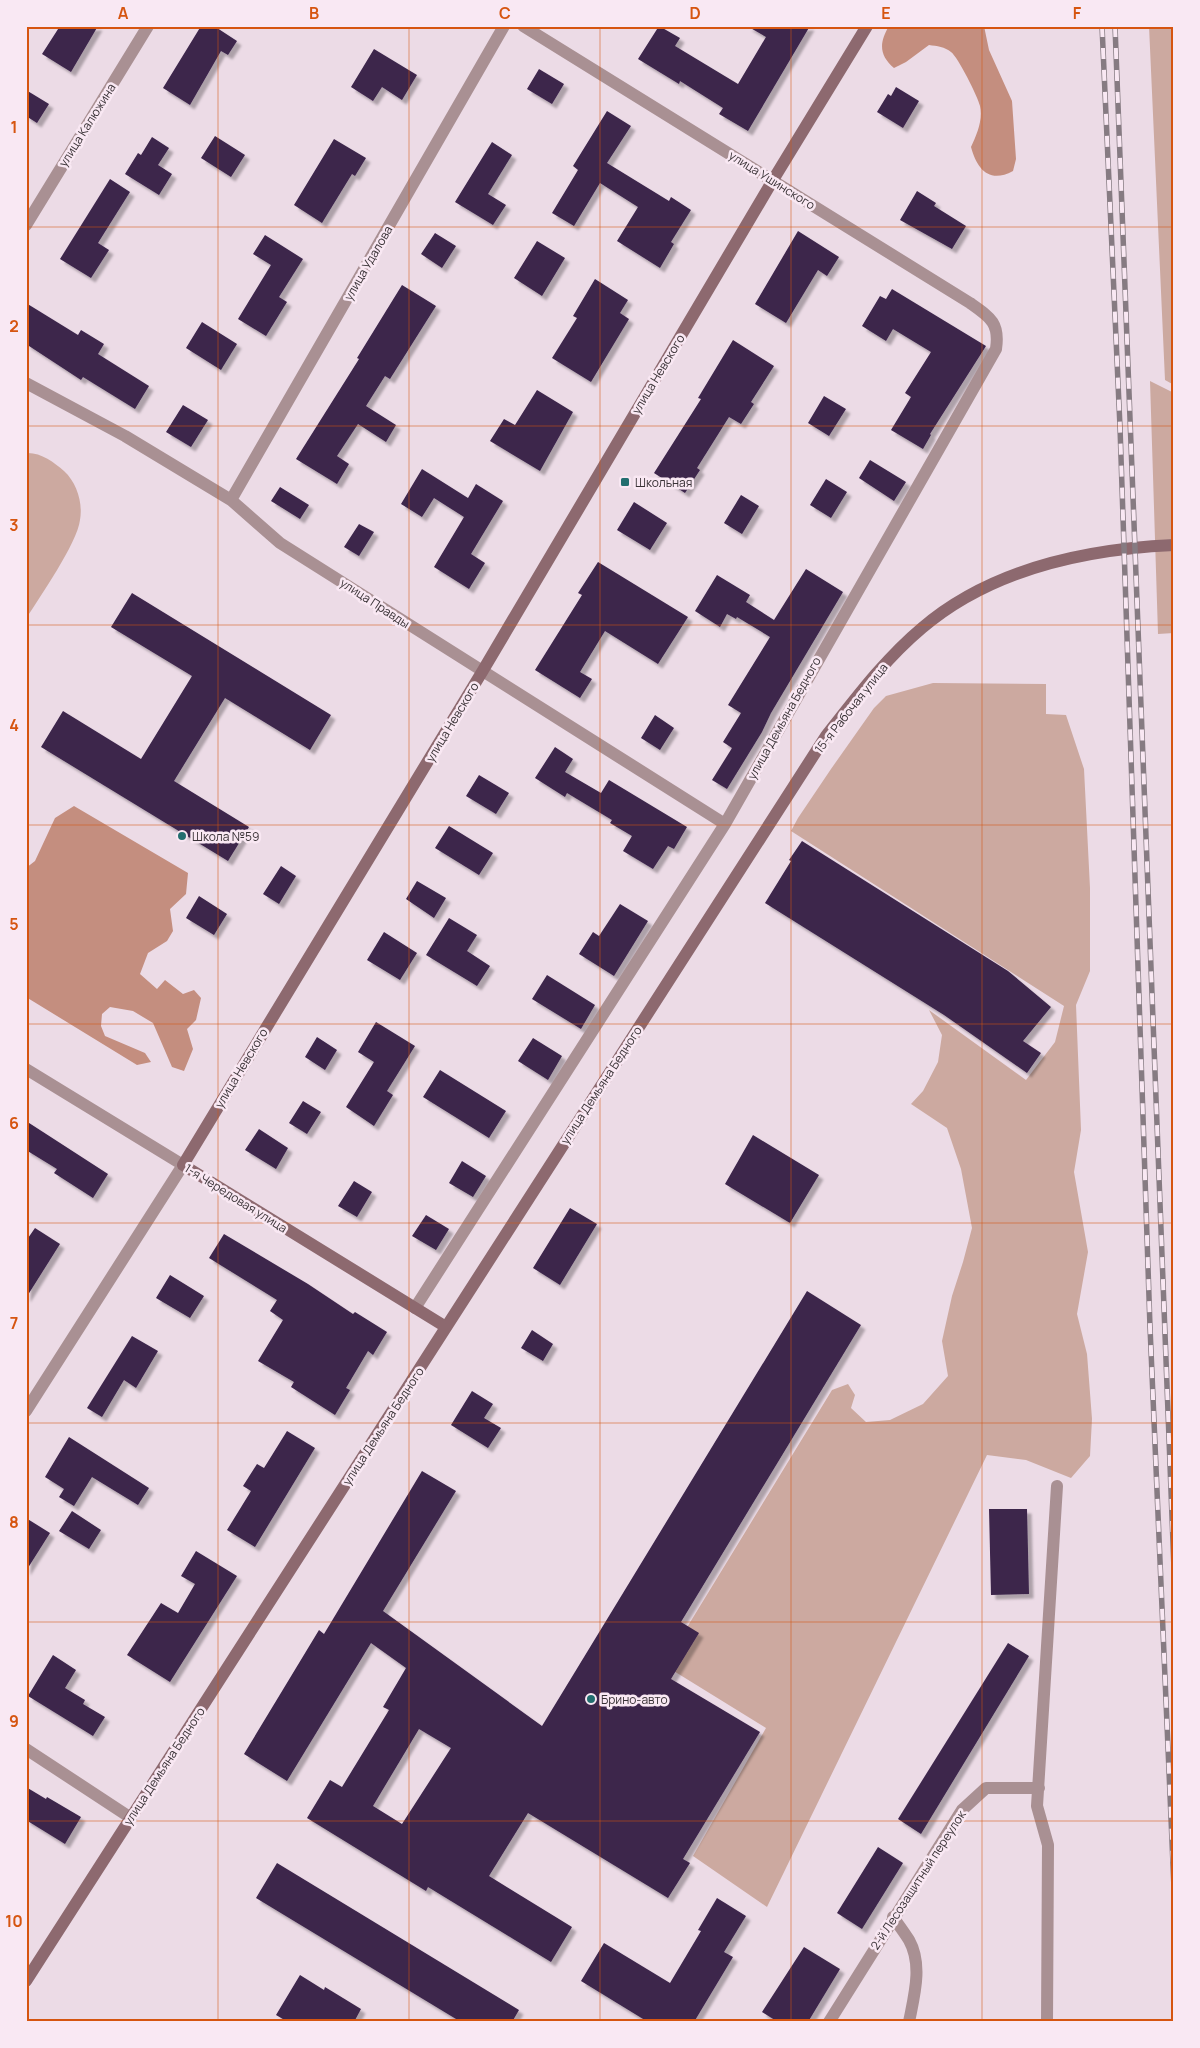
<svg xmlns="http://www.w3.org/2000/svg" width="1200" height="2048" font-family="Manrope,sans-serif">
  <defs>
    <filter id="shadow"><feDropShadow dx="4.5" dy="4.5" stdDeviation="1" flood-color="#0004"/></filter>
  </defs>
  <rect width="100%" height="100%" fill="#ecdbe6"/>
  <path fill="#cca9a0" d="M 1149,26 L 1174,26 L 1174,385 L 1165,380 Z
    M 1150,381 L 1174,393 L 1174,633 L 1158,634 Z
    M 26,453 C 40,452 54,462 64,471 C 77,483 83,503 80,520 C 77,544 40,596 26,619 Z
    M 933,683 L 1046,684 L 1046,714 L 1066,715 L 1084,769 L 1090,888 L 1090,971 L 1076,1005 L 1081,1130 L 1074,1172 L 1088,1252 L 1077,1314 L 1087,1354 L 1092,1419 L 1090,1456 L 1071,1478 L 1026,1460 L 987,1455 L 767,1907 L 693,1856 L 766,1728 L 664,1665 L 832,1390 L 848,1384 L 855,1395 L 851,1408 L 866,1422 L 890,1420 L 923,1404 L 948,1376 L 942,1341 L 952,1296 L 963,1262 L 972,1228 L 961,1169 L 947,1128 L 911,1104 L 923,1091 L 938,1062 L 942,1035 L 929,1010 L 1026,1080 L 1055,1042 L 1064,1006 L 791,831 L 798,818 L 831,769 L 874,708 L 886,696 Z"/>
  <path fill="#c48e7f" d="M 889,26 L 984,26 L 989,50 L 1012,101 L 1016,159 L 1013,171 C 989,184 977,169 971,147 C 977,134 983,120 980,106 C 978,97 958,57 951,52 C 945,47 937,46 929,45 L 906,62 L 894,68 C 879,55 879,43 889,26 Z
    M 74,806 L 188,873 L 186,894 L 170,909 L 173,931 L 167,941 L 148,953 L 140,974 L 157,989 L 165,980 L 183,994 L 194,990 L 201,998 L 196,1020 L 187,1029 L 193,1049 L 184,1071 L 172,1067 L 153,1023 L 133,1011 L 110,1007 L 102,1014 L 101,1026 L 105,1036 L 145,1053 L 151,1062 L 137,1065 L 26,997 L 26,868 L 35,861 L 55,818 Z"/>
  <path fill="#3c254b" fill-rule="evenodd" filter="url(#shadow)" d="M 60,26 L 98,26 L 71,72 L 42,54 Z
    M 201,26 L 214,26 L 237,41 L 228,55 L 221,51 L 190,105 L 163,88 Z
    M 659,26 L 680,38 L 675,46 L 738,84 L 766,37 L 747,26 L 810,26 L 748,131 L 719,114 L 723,108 L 680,81 L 679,84 L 638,59 Z
    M 374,49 L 417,75 L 402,100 L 382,87 L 373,101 L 351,87 Z
    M 539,69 L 564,84 L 552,104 L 527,89 Z
    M 896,87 L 919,101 L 903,128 L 877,112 L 888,94 L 891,96 Z
    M 26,90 L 49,104 L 37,123 L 26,116 Z
    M 607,111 L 631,126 L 607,163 L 669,201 L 671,197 L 691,210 L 671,242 L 674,244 L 660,268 L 617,241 L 638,207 L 600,183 L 574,226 L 552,213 L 578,170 L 573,166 Z
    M 215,136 L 245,155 L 231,177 L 201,158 Z
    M 152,137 L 169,148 L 158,165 L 172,174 L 159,195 L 125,174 L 138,153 L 141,155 Z
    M 334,139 L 366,158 L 355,176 L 352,174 L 322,223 L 294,205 Z
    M 492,142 L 512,155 L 488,194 L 506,205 L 493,225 L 455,202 Z
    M 110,179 L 130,192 L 98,243 L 109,250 L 91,278 L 60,259 Z
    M 917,191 L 936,203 L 934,206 L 966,226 L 952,249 L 900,220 Z
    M 798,231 L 839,257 L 827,276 L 818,270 L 786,323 L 755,304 Z
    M 435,233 L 456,246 L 442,268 L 421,254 Z
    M 265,235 L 303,259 L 279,297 L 287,302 L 266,336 L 238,319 L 271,265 L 253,254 Z
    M 537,241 L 565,258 L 542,296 L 514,278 Z
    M 595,279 L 628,300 L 620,313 L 629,319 L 591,382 L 552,358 L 577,318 L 573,316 Z
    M 402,285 L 436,306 L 390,379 L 385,376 L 366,406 L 396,425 L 386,442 L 358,424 L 337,456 L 349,464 L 337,484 L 296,459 L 359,359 L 357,358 Z
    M 892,289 L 986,346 L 930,434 L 931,435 L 923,449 L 891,430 L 911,397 L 905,393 L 931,352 L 893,329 L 886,341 L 862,326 L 880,296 L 886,299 Z
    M 26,303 L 78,335 L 81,330 L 104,344 L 98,354 L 149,386 L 135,409 L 83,377 L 81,380 L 26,344 Z
    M 202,322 L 237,344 L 221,370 L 186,348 Z
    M 733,340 L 774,366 L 751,402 L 754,404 L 741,424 L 729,417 L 697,468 L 700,470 L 685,493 L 654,473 L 701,399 L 698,398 Z
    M 537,390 L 573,412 L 540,471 L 490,441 L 504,419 L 515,425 Z
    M 824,396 L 846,409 L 829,436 L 808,423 Z
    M 183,405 L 208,420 L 191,447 L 166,432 Z
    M 870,460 L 906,482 L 894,501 L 859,478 Z
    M 422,469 L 468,498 L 476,484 L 503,501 L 471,554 L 485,563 L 469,589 L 434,567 L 464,517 L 434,498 L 422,517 L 401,504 Z
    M 826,479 L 847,492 L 831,518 L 810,505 Z
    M 280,487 L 309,505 L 300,519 L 271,501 Z
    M 741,495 L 759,506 L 742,534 L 724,523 Z
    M 634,502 L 667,523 L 650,550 L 617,530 Z
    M 359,524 L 374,532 L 359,556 L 344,547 Z
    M 598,562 L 688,617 L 658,664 L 605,631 L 580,672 L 592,679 L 580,698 L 535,670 L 582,595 L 578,593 Z
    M 806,569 L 843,592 L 771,713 L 762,732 L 727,789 L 712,780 L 732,748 L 723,742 L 741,713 L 728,705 L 770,637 L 737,617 L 736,619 L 727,614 L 720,627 L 695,611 L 717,575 L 750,595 L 746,602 L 774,620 Z
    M 132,593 L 331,715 L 310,750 L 225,698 L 174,781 L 249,827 L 228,861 L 41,747 L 63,711 L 141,759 L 192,676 L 111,627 Z
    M 655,715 L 674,728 L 660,750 L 641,738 Z
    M 555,747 L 573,759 L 565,772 L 601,793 L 609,780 L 687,827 L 674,849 L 668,846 L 653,869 L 623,851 L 632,836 L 610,823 L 612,820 L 567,793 L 565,797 L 535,778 Z
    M 479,775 L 509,793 L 496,814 L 466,796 Z
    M 449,826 L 493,853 L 479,875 L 435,848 Z
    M 802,841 L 1008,971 L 1051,1007 L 1023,1041 L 1041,1053 L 1027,1073 L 944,1015 L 765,903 L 791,861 L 789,860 Z
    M 281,866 L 296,876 L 279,904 L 263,894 Z
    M 417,881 L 446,898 L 434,918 L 406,899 Z
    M 199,896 L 227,914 L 214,935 L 186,918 Z
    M 620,904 L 648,921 L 614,976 L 579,954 L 593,932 L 599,936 Z
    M 449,918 L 477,935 L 467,951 L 490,966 L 477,986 L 426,955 Z
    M 384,932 L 417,953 L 400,980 L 367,960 Z
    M 547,975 L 595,1005 L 581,1029 L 532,999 Z
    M 376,1022 L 415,1046 L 387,1091 L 393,1095 L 374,1126 L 346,1107 L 374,1062 L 358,1052 Z
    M 317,1037 L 337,1050 L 325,1070 L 305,1057 Z
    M 533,1038 L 562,1056 L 548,1080 L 518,1061 Z
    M 440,1070 L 506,1111 L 489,1138 L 423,1097 Z
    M 303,1101 L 321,1112 L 307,1134 L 289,1123 Z
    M 26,1121 L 108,1174 L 93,1198 L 54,1173 L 57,1169 L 26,1150 Z
    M 259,1129 L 288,1148 L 276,1169 L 245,1150 Z
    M 753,1135 L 819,1175 L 790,1223 L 725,1184 Z
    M 462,1161 L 486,1176 L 473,1197 L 449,1183 Z
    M 354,1181 L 372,1192 L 357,1217 L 338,1206 Z
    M 570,1208 L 597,1224 L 560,1285 L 533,1268 Z
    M 426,1215 L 449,1229 L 436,1250 L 412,1236 Z
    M 35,1228 L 60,1244 L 26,1298 L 26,1241 Z
    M 224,1234 L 308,1284 L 353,1314 L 355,1312 L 387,1332 L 373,1355 L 368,1351 L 346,1388 L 350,1390 L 335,1415 L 291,1387 L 294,1382 L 258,1361 L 283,1320 L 270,1311 L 277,1300 L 209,1258 Z
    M 170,1275 L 204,1296 L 190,1318 L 156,1298 Z
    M 807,1291 L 861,1325 L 681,1622 L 699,1633 L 671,1679 L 760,1732 L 683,1859 L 690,1863 L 668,1898 L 528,1813 L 489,1876 L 572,1927 L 551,1962 L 428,1887 L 426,1891 L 307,1818 L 330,1780 L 342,1787 L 389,1710 L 383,1707 L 406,1668 L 371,1643 L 287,1781 L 244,1754 L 319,1630 L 324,1634 L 422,1471 L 456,1491 L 383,1611 L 542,1726 ZM 419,1729 L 451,1748 L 402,1824 L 373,1806 Z
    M 532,1330 L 553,1344 L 543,1361 L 521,1348 Z
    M 132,1336 L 158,1351 L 136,1388 L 124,1380 L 102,1417 L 87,1408 Z
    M 472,1391 L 493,1404 L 484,1418 L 501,1428 L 488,1448 L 451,1425 Z
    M 287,1431 L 315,1448 L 255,1547 L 227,1530 L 251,1491 L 243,1486 L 257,1464 L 264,1468 Z
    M 69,1437 L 149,1488 L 138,1505 L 92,1477 L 74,1506 L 59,1497 L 64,1489 L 45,1477 Z
    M 989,1509 L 1027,1509 L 1029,1594 L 991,1595 Z
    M 72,1511 L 101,1530 L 89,1549 L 59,1531 Z
    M 26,1518 L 50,1533 L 26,1571 Z
    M 196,1551 L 237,1576 L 170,1682 L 127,1655 L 161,1603 L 178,1613 L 195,1584 L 181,1576 Z
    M 1008,1643 L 1029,1656 L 921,1834 L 898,1819 Z
    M 53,1655 L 76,1670 L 65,1688 L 85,1700 L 83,1704 L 105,1717 L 93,1736 L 28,1696 Z
    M 26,1787 L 46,1799 L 47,1797 L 81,1817 L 65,1844 L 26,1820 Z
    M 878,1847 L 903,1863 L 862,1929 L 837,1913 Z
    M 277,1863 L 519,2010 L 512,2022 L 461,2022 L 256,1898 Z
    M 717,1898 L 746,1916 L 724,1952 L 733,1957 L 694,2022 L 648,2022 L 581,1981 L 604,1943 L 670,1983 L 701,1931 L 698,1930 Z
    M 804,1947 L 840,1969 L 808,2022 L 778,2022 L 762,2012 Z
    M 300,1975 L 324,1990 L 325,1987 L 361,2009 L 354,2022 L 288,2022 L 276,2015 Z"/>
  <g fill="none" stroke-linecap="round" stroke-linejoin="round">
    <path stroke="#a99093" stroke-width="12" d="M 26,225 L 148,26
      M 26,383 L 125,436 L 231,500 L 280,543 L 725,824
      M 231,500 L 504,26
      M 26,1069 L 183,1165 L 26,1411
      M 415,1308 L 725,824 L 996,349 C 1000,323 990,317 970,303 L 523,26
      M 26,1749 L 131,1818
      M 893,1917 C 898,1924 904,1932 909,1940 C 923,1965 914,1996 909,2022
      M 829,2022 L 962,1810 L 986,1788 L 1039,1788
      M 1047,2022 L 1048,1845 L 1037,1806 L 1057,1486"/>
    <path stroke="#8d696f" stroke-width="12" d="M 446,1327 L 183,1165 L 482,672 L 773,180 L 867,26
      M 26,1981 L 826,736 C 856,698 885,659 922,628 C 991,569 1086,549 1174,545"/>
    <g stroke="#867b82" stroke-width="5.5">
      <path id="rail" d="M 1102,26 L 1120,427 L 1150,1327 L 1174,1888
        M 1115,26 L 1174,1569"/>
    </g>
    <use href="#rail" stroke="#f9e8f3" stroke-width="4" stroke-dasharray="11" stroke-linecap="butt"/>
  </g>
  <path fill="none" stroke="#d65510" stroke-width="1" stroke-opacity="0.55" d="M 218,26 L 218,2022M 409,26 L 409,2022M 600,26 L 600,2022M 791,26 L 791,2022M 982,26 L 982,2022M 26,227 L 1174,227M 26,426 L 1174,426M 26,625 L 1174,625M 26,825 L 1174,825M 26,1024 L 1174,1024M 26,1223 L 1174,1223M 26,1423 L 1174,1423M 26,1622 L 1174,1622M 26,1821 L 1174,1821"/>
  <g fill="#226e6f" stroke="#f9e8f3" stroke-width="2">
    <rect x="620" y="477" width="10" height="10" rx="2.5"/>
    <circle cx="182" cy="836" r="5"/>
    <circle cx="591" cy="1699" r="5"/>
  </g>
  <g text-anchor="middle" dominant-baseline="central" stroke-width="5" stroke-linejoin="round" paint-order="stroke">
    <g font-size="12" fill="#393236" stroke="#f9e8f3">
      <text transform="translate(87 125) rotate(-58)">улица Калюжина</text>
      <text transform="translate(772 180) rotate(32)">улица Ушинского</text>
      <text transform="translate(368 263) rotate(-60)">улица Удалова</text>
      <text transform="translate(658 374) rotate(-59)">улица Невского</text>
      <text transform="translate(375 603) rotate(33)">улица Правды</text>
      <text transform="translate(851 708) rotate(-52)">15-я Рабочая улица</text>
      <text transform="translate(784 718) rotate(-61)">улица Демьяна Бедного</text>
      <text transform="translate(452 722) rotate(-59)">улица Невского</text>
      <text transform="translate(241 1068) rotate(-59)">улица Невского</text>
      <text transform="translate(601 1085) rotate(-57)">улица Демьяна Бедного</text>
      <text transform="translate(236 1198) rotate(32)">1-я Чередовая улица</text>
      <text transform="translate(383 1426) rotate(-57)">улица Демьяна Бедного</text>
      <text transform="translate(164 1766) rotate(-57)">улица Демьяна Бедного</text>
      <text transform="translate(918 1880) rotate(-57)">2-й Лесозащитный переулок</text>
    </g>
    <g font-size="12" fill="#393236" stroke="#f9e8f3" text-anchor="start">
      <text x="635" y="482">Школьная</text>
      <text x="192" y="836">Школа №59</text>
      <text x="601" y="1699">Брино-авто</text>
    </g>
  </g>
  <rect width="1200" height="2048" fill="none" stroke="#f9e8f3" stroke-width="55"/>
  <rect x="28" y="28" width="1144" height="1992" fill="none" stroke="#d65510" stroke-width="2"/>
  <g font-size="16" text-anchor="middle" font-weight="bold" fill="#d65510">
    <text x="123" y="19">A</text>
    <text x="314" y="19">B</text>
    <text x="505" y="19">C</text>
    <text x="695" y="19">D</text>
    <text x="886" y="19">E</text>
    <text x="1077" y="19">F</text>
    <text x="14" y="133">1</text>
    <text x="14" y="332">2</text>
    <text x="14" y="531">3</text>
    <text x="14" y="731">4</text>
    <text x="14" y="930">5</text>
    <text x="14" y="1129">6</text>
    <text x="14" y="1329">7</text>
    <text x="14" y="1528">8</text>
    <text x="14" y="1727">9</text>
    <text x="14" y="1927">10</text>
  </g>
</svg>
